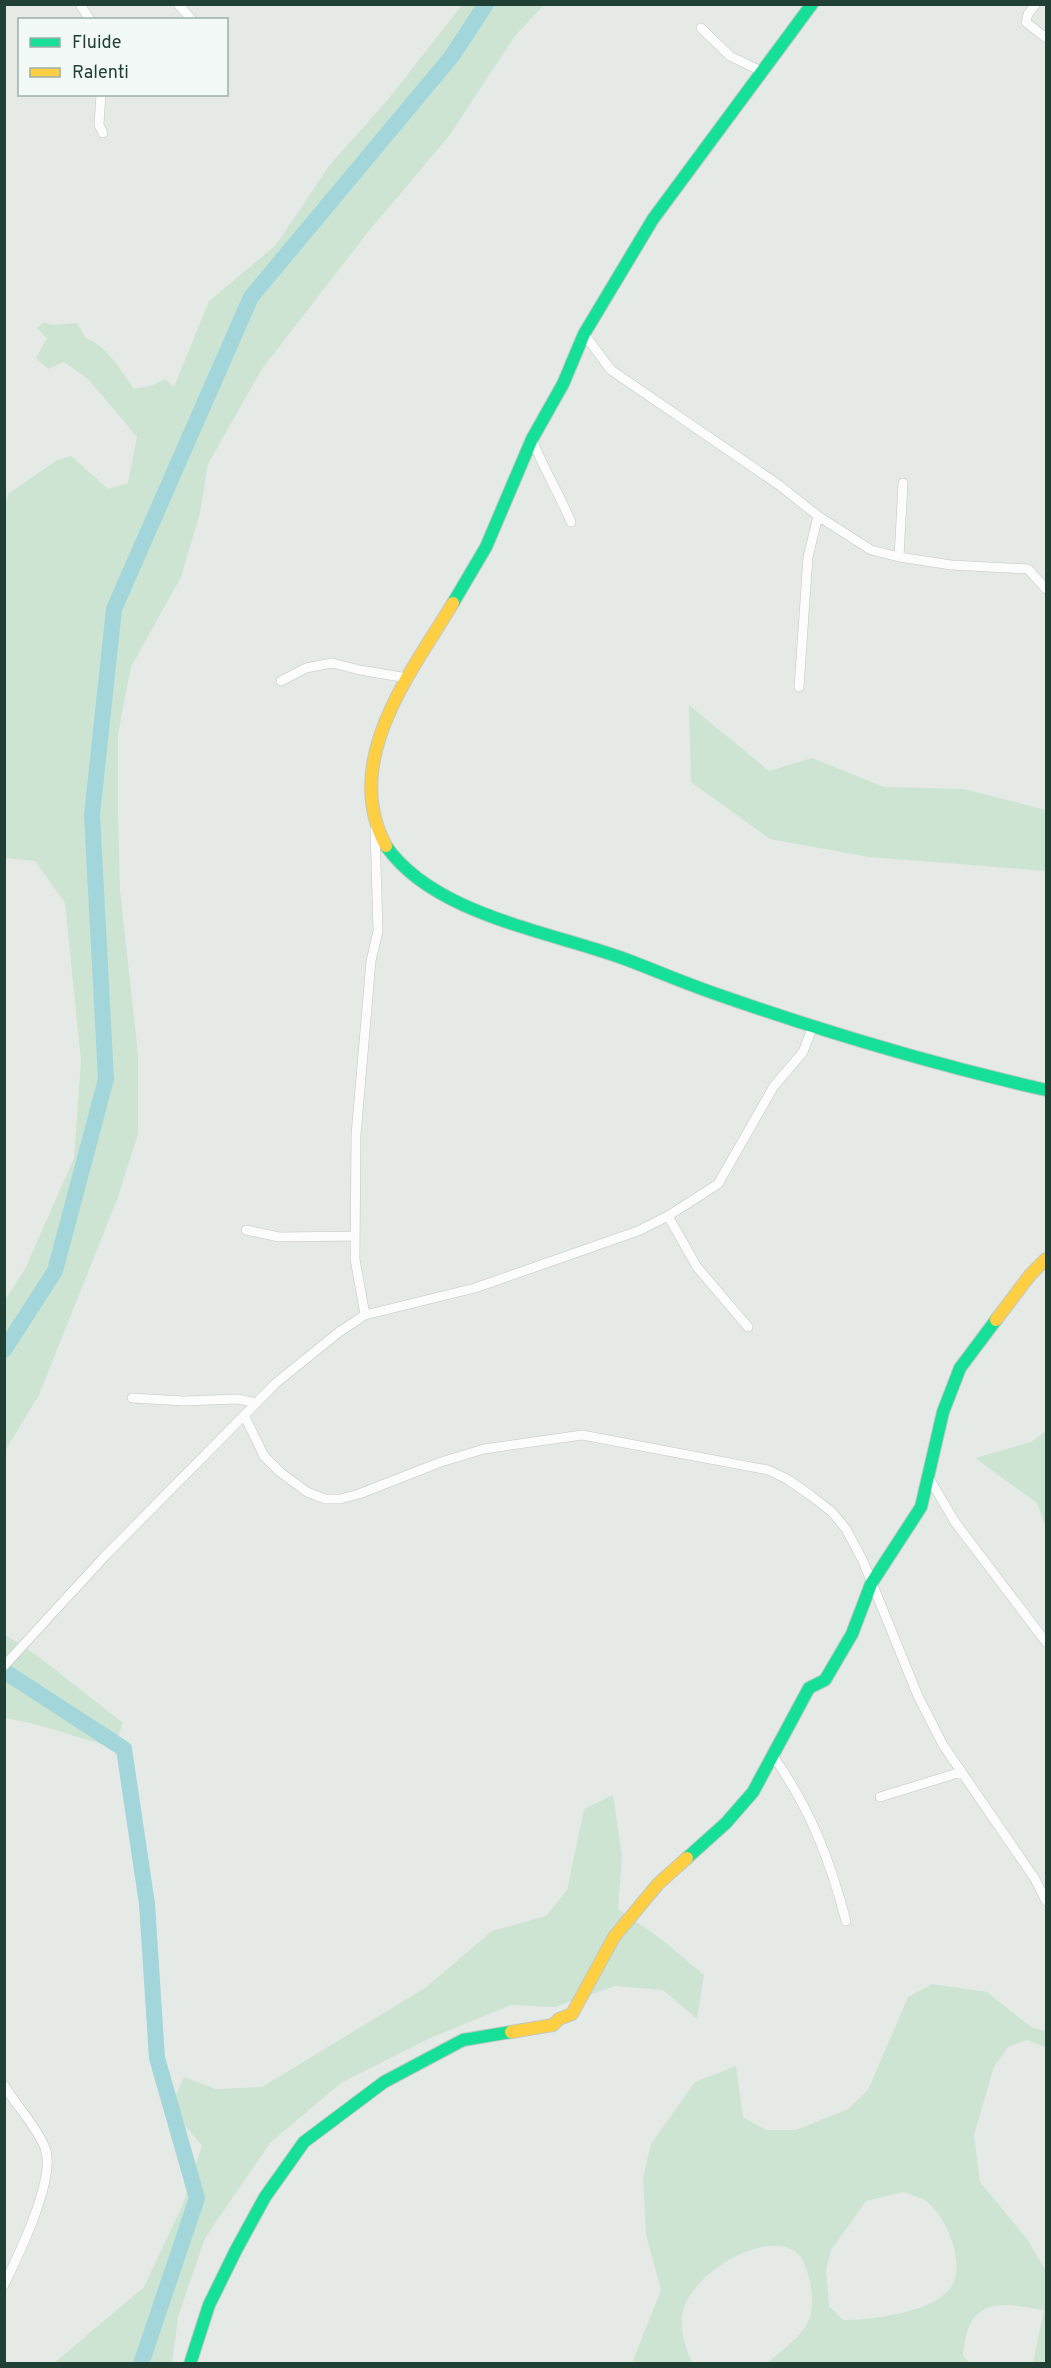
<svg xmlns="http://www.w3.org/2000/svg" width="1051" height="2368" font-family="Overpass,sans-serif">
  <rect width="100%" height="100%" fill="#e5eae7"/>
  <path fill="#cde4d3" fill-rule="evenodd" d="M 462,5 L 544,5 L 515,36 L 449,136 L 368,232 L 262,369 L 208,464 L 200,513 L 181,577 L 131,667 L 118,734 L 118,811 L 120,890 L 138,1054 L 138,1134 L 118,1197 L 39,1395 L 5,1451 L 5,1300 L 25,1269 L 74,1158 L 81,1061 L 65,903 L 35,861 L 5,858 L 5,507 L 8,494 L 57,460 L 71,456 L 108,489 L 128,483 L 137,437 L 88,379 L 64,362 L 48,369 L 36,358 L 47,338 L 37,328 L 44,322 L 52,325 L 77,323 L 86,338 C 106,345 122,372 134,389 L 153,385 L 165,379 L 174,387 L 209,301 L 276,245 L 329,166 L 390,97 Z
    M 689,705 L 769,771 L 812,758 L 884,787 L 964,789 L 1046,810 L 1046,871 L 869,857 L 770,839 L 691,782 Z
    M 1046,1431 L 1046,1430 L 1046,1527 L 1037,1503 L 975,1458 L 1031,1442 Z
    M 4,1634 L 39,1657 L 123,1723 L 114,1748 L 35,1724 L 5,1718 Z
    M 613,1795 L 622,1856 L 618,1909 L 660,1938 L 704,1975 L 697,2019 L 663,1990 L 615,1986 L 555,2007 L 511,2005 L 428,2039 L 341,2083 L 270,2143 L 205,2238 L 178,2317 L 172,2363 L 53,2364 L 144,2287 L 183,2204 L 202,2146 L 170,2108 L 184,2077 L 216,2089 L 262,2087 L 425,1988 L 492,1931 L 546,1916 L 567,1890 L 584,1809 Z
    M 932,1984 L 987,1992 L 1031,2027 L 1046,2031 L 1045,2047 L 1027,2040 L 1008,2047 L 994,2067 L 974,2135 L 980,2182 L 1027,2239 L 1046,2271 L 1046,2363 L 1033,2363 L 1044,2310 C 996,2302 968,2297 963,2356 L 970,2363 L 767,2363 C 798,2336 819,2327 810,2282 C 807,2271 804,2256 793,2250 C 758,2232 691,2276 683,2311 C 679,2327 685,2350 693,2363 L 632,2363 L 661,2290 L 646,2235 L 643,2178 L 651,2144 L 695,2082 L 736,2066 L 743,2117 L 766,2130 L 796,2130 L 848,2109 L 868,2090 L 908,1997 ZM 904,2192 C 910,2195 920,2197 926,2201 C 947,2217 969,2268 948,2291 C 928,2313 871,2320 843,2320 L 829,2306 L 826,2270 L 831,2250 L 866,2201 Z"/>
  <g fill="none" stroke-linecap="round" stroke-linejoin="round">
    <path stroke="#a2d6db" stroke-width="16" d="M 4,1350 L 55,1271 L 106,1079 L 92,815 L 114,609 L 251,297 L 452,56 L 486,4
      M 4,1671 L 124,1749 L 147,1904 L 157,2058 L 197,2198 L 141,2364"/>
    <g stroke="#c2c7c4" stroke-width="10">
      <path id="street" d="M 80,4 L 90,20
        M 178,4 L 192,20
        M 1036,4 L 1028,14 L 1026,22 L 1046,38
        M 701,28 L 730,56 L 761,71
        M 101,94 L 99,125 L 103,133
        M 584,334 L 611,370 L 779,485 L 818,516 L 871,550 L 899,557 L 951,565 L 1028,569 L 1046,589
        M 532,439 C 543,468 559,493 571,522
        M 899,557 L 903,483
        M 281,681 L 306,668 L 332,663 L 360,670 L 407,678
        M 799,687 L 808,557 L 818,516
        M 668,1216 L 697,1267 L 748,1327
        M 246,1230 L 279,1237 L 355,1236
        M 365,1315 L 355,1259 L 356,1135 L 371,961 L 378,931 L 375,829
        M 132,1398 L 183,1401 L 238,1399 L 257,1403
        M 245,1417 L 264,1456 L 280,1472 L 307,1492 L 325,1499 L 340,1499 L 359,1494 L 441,1462 L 484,1449 L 582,1435 L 768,1470 L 787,1479 L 810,1495 L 832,1512 L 846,1529 L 863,1561 L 918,1696 L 943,1745 L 1035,1879 L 1046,1901
        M 929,1478 L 955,1522 L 1046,1642
        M 4,1666 L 105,1556 L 276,1383 L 339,1332 L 365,1315 L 475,1288 L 638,1231 L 668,1216 L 718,1184 L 774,1086 L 803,1052 L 813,1026
        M 773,1756 C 810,1808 830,1860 846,1921
        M 880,1797 L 961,1772
        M 4,2085 C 16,2106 36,2125 45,2148 C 57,2177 18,2256 4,2285"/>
    </g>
    <g stroke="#c0c8c4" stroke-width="14">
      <path id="fast" d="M 453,603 L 486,547 L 532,439 L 563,384 L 584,334 L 653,219 L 812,4
        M 386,846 C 434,915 549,931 625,959 C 657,971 689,985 722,996 C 828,1033 936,1065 1046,1090
        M 687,1858 L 726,1823 L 753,1792 L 809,1688 L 825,1680 L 852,1634 L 871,1584 L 921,1507 L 943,1412 L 960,1368 L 996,1320
        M 190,2364 L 209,2305 L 236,2250 L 265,2197 L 304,2142 L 384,2082 L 463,2040 L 511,2032"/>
    </g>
    <g stroke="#c0c8c4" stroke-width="14">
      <path id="slow" d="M 386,846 C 340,761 411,673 453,603
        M 996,1320 L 1030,1275 L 1046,1259
        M 511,2032 L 553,2025 L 559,2019 L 572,2014 L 614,1937 L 658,1884 L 687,1858"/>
    </g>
    <use href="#street" stroke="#fbfcfb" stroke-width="9"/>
    <use href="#fast" stroke="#16e098" stroke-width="12"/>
    <use href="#slow" stroke="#ffcf43" stroke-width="12"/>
  </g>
  <rect width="1051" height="2368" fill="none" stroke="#203f35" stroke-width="12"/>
  <rect x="18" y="18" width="210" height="78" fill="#f3f9f6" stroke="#9fafa9" stroke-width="1.5"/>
  <rect x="30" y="38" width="30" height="9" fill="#16e098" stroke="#9fafa9" stroke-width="1.5"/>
  <text x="72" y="48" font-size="18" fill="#203f35">Fluide</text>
  <rect x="30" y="68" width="30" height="9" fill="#ffcf43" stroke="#9fafa9" stroke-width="1.5"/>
  <text x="72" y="78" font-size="18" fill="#203f35">Ralenti</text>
</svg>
